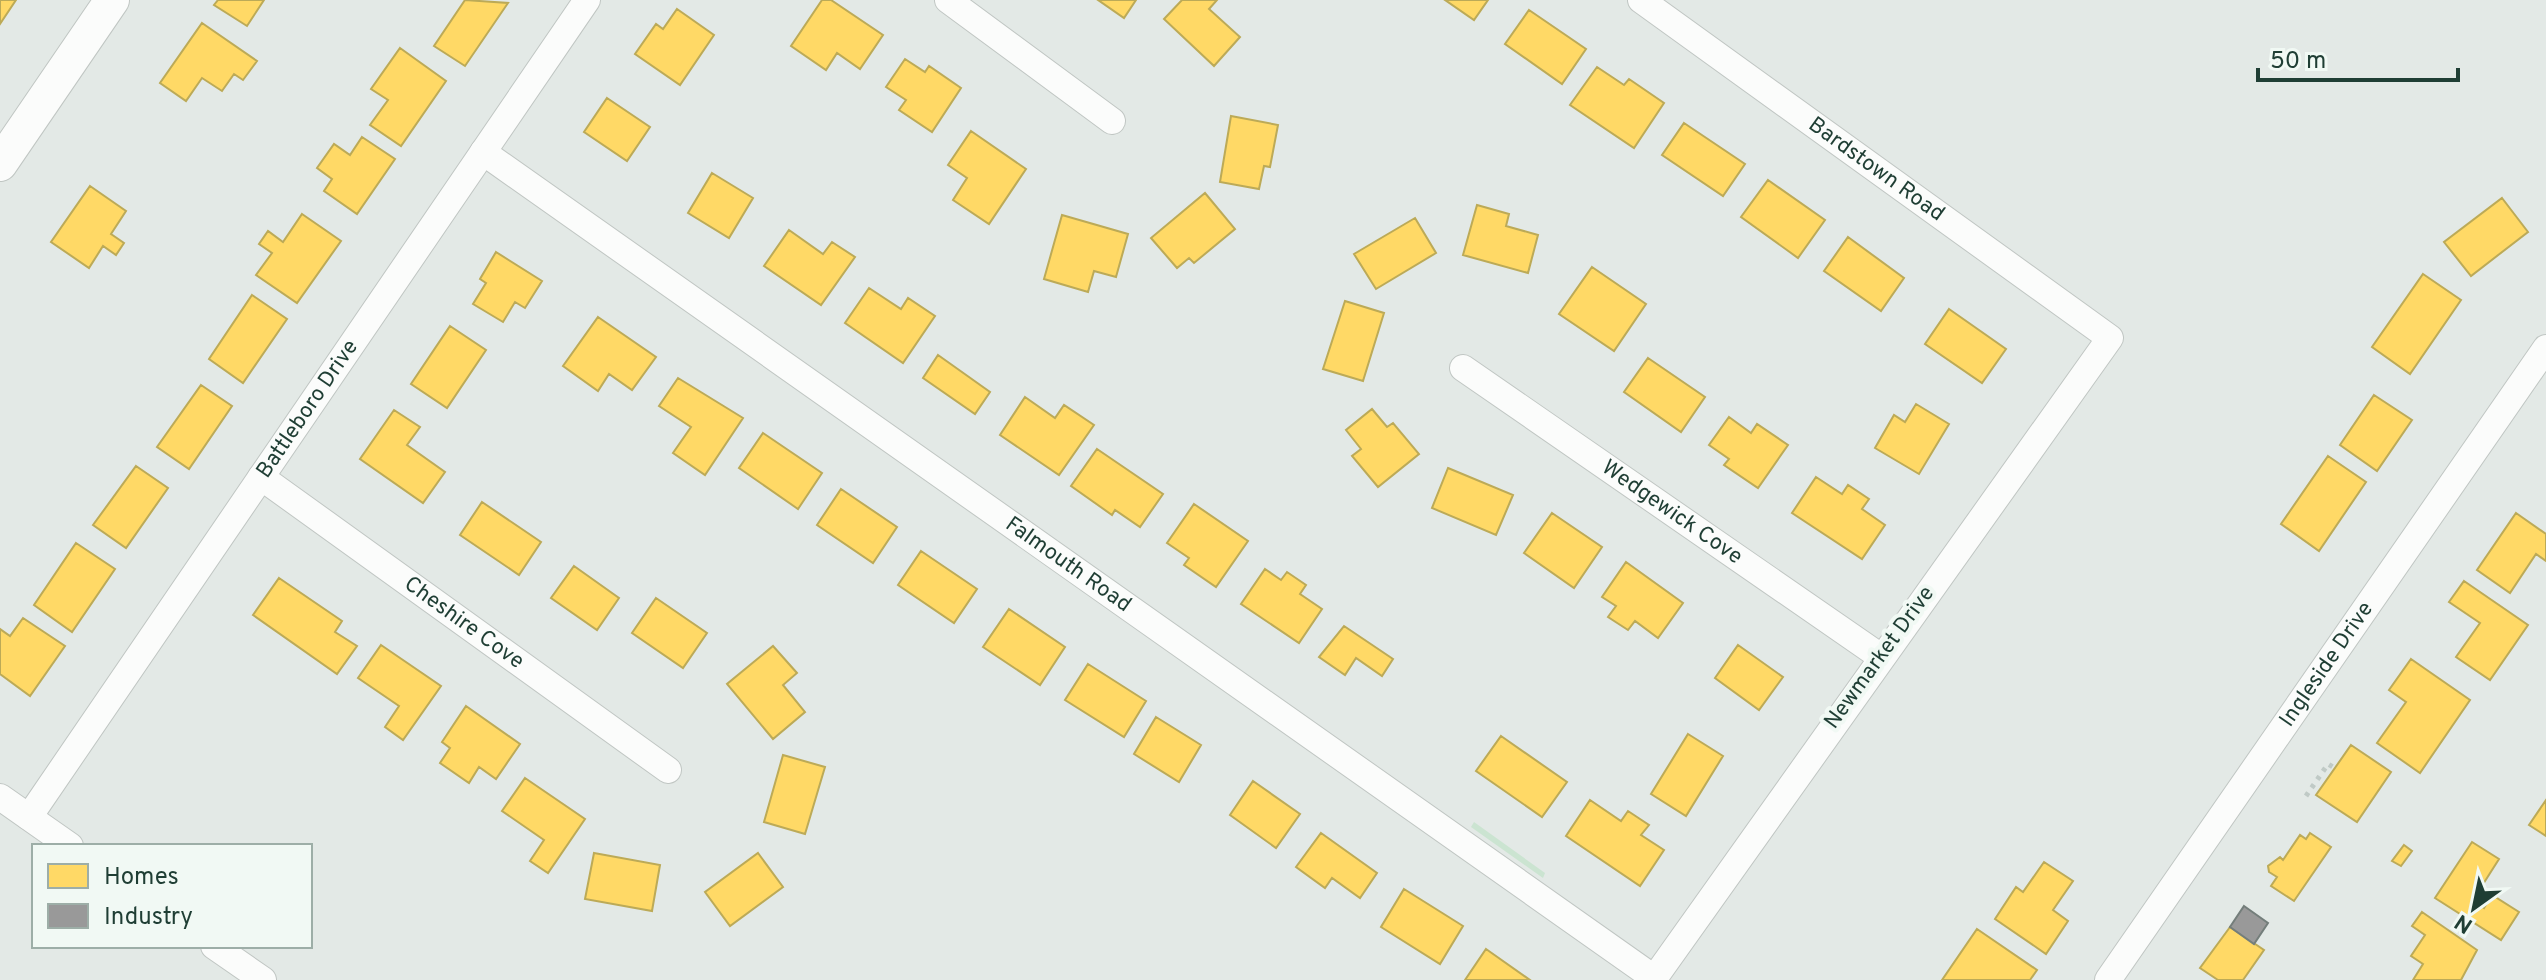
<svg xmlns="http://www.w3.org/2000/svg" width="2546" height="980" font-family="Overpass,sans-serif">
  <rect width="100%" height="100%" fill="#e3e9e6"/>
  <path fill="#cbe4d1" d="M 1474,822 L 1545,873 L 1543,878 L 1471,827 Z"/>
  <path fill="#ffd966" stroke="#bcaa57" stroke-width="2" d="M 0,0 L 16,0 L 0,24 Z
    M 218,0 L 264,0 L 247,26 L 214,5 Z
    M 465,0 L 508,3 L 465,66 L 434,46 Z
    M 822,0 L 831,0 L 883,35 L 860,69 L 837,53 L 826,70 L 791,46 Z
    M 1098,0 L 1136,0 L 1124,18 Z
    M 1182,0 L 1217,0 L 1209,9 L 1240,37 L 1214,66 L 1164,19 Z
    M 1445,0 L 1488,0 L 1474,20 Z
    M 677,9 L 714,35 L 680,85 L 635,54 L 656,24 L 663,29 Z
    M 1529,10 L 1586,49 L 1562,84 L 1505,44 Z
    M 202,23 L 257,61 L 243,80 L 234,74 L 222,91 L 202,78 L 186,101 L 160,83 Z
    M 400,48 L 446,81 L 401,146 L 370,125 L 388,100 L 371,89 Z
    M 905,59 L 925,72 L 929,66 L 961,88 L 932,132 L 899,110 L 906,100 L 886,87 Z
    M 1597,67 L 1624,85 L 1629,79 L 1664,103 L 1634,148 L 1570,105 Z
    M 607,98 L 650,127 L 627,161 L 584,132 Z
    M 1231,116 L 1278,125 L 1270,167 L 1264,166 L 1259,189 L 1220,182 Z
    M 1684,123 L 1745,164 L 1723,196 L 1662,155 Z
    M 971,131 L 1026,169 L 989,224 L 953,200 L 967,178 L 948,165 Z
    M 362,137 L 395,159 L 357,214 L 324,191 L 332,179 L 317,168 L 334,144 L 350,155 Z
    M 712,173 L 753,198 L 729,238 L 688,213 Z
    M 1768,180 L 1825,220 L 1798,258 L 1741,217 Z
    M 90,186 L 126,211 L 111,234 L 124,243 L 116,255 L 103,246 L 89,268 L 51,242 Z
    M 1205,193 L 1235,229 L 1194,263 L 1189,258 L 1177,268 L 1151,238 Z
    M 2502,198 L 2528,232 L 2471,276 L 2444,242 Z
    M 1477,205 L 1509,214 L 1506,226 L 1538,235 L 1528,273 L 1463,255 Z
    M 302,214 L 341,241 L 297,303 L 256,275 L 272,253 L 259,244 L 268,231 L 283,242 Z
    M 1062,215 L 1128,234 L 1116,277 L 1094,271 L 1088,292 L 1044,279 Z
    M 1415,218 L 1436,253 L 1376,289 L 1354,254 Z
    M 789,230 L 823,254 L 832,242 L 855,257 L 821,305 L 764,266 Z
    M 1848,237 L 1904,278 L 1881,311 L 1824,271 Z
    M 496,252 L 542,281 L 525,308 L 515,302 L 503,322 L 473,304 L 486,283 L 480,279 Z
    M 1592,267 L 1646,304 L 1614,351 L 1559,314 Z
    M 2423,274 L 2461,300 L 2410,374 L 2372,347 Z
    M 869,288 L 901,309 L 908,298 L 935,316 L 903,363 L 845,323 Z
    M 252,295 L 287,319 L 243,383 L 209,359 Z
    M 1345,301 L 1384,313 L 1363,381 L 1323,369 Z
    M 1949,309 L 2006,349 L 1982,383 L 1925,344 Z
    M 598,317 L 656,357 L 632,390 L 609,374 L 598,391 L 563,366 Z
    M 450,326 L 486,350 L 447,408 L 411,384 Z
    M 938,355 L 990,392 L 975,414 L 923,378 Z
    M 1648,358 L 1705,397 L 1681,432 L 1624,392 Z
    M 678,378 L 743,418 L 705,475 L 673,453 L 691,427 L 659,406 Z
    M 201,385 L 232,406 L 189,469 L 157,447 Z
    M 2374,395 L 2412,420 L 2377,471 L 2340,445 Z
    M 1025,397 L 1055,418 L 1064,405 L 1094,425 L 1059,475 L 1000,435 Z
    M 1916,404 L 1949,424 L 1919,474 L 1875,448 L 1894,415 L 1905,422 Z
    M 1372,409 L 1387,427 L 1393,423 L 1419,454 L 1378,487 L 1352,456 L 1361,449 L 1346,430 Z
    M 394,410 L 420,427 L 407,445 L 445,472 L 423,503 L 360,459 Z
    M 1729,417 L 1751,433 L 1757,424 L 1788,445 L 1758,488 L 1724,465 L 1729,459 L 1709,445 Z
    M 763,433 L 822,473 L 798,509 L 739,468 Z
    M 1097,449 L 1163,494 L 1140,527 L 1115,510 L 1112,515 L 1071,486 Z
    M 2328,456 L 2366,482 L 2319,551 L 2281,524 Z
    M 136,466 L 168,488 L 126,548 L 93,525 Z
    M 1448,468 L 1513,495 L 1496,535 L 1432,508 Z
    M 1816,477 L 1842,494 L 1848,485 L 1869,499 L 1862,509 L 1885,525 L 1862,559 L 1792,513 Z
    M 841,489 L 897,527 L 873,563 L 817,525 Z
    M 482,502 L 541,542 L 519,575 L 460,535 Z
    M 1194,504 L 1248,541 L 1216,587 L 1184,565 L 1189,558 L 1167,543 Z
    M 1552,513 L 1602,547 L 1574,588 L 1524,553 Z
    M 2516,513 L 2546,534 L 2546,561 L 2536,554 L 2510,593 L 2477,570 Z
    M 76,543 L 115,569 L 72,632 L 34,605 Z
    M 921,551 L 977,589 L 954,623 L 898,585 Z
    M 1626,562 L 1683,603 L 1658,638 L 1635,621 L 1628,630 L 1608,617 L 1616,606 L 1602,597 Z
    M 574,566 L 619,598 L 597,630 L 551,598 Z
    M 1265,569 L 1281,580 L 1287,572 L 1306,585 L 1300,594 L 1322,609 L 1299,643 L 1241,604 Z
    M 279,578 L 342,621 L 335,632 L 357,646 L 337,674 L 253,615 Z
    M 2464,581 L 2528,625 L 2490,680 L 2456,657 L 2480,623 L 2449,602 Z
    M 656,598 L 707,633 L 683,668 L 632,633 Z
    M 1009,609 L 1065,647 L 1040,685 L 983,647 Z
    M 23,618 L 65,646 L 30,696 L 0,674 L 0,629 L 10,636 Z
    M 1344,626 L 1393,659 L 1382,676 L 1356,658 L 1345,675 L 1319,657 Z
    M 381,645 L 441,686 L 403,740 L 385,727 L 399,706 L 358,678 Z
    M 1738,645 L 1783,677 L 1759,710 L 1715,678 Z
    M 773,646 L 797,673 L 783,685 L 805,712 L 773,739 L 727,684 Z
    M 2411,659 L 2470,700 L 2420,773 L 2377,743 L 2406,702 L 2389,690 Z
    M 1088,664 L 1146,701 L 1124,737 L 1065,700 Z
    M 466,706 L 520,744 L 496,779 L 479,767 L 469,783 L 440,763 L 450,748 L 442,742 Z
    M 1156,717 L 1201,745 L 1179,782 L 1134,754 Z
    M 1688,734 L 1723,756 L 1686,816 L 1651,794 Z
    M 1501,736 L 1567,782 L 1542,817 L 1476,771 Z
    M 2351,745 L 2391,772 L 2357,822 L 2316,795 Z
    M 783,755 L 825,767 L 805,834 L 764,822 Z
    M 525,778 L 585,819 L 548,873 L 530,861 L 544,840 L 502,811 Z
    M 1253,781 L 1300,814 L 1276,848 L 1230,815 Z
    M 1590,800 L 1621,821 L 1628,811 L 1649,825 L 1641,835 L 1664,850 L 1640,886 L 1566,836 Z
    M 2546,800 L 2546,836 L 2529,825 Z
    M 1321,833 L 1377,873 L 1360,898 L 1332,878 L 1325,888 L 1296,867 Z
    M 2310,833 L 2331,847 L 2294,901 L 2271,886 L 2277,877 L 2269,872 L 2268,866 L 2280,857 L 2283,860 L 2300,835 L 2306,839 Z
    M 2472,842 L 2499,859 L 2473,900 L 2484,908 L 2492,895 L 2519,912 L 2501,940 L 2435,898 Z
    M 2404,845 L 2412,851 L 2401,866 L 2392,861 Z
    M 594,853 L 660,865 L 652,911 L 585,899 Z
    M 758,853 L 783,887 L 730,926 L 705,892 Z
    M 2044,862 L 2073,881 L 2053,910 L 2068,921 L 2046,954 L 1995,919 L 2016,887 L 2023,892 Z
    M 1404,889 L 1463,926 L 1440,964 L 1381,927 Z
    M 2422,912 L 2477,950 L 2461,980 L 2413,980 L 2423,964 L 2411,956 L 2425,935 L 2412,926 Z
    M 2230,927 L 2264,950 L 2243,980 L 2218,980 L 2200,968 Z
    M 1977,929 L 2037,970 L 2030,980 L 1942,980 Z
    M 1486,949 L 1530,980 L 1465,980 Z"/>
  <path fill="#999" stroke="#747e7b" stroke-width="2" d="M 2244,906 L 2268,923 L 2254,944 L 2230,927 Z"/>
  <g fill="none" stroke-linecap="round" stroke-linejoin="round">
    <g stroke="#c0c6c3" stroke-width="28">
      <g id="minor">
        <path d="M 948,0 L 1112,121"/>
        <path id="s1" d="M 1641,0 L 2110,338 L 1653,980"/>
        <path id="s2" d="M 483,152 L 1654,978"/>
        <path id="s3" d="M 1463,368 L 1881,657"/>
        <path id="s4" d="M 261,477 L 668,770"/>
        <path d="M 0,797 L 70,846"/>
        <path id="s5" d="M 29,817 L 587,0"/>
        <path d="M 214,946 L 263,980"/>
        <path id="s6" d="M 2108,980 L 2546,348"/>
      </g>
    </g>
    <g stroke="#c0c6c3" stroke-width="36">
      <path id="tertiary" d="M 0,164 L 112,0"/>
    </g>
    <path stroke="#c0cac6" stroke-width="5" stroke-dasharray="4 6" stroke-linecap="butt" d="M 2306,796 L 2328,764 L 2333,767"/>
    <use href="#minor" stroke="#fbfcfb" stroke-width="26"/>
    <use href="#tertiary" stroke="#fbfcfb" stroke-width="34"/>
  </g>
  <g text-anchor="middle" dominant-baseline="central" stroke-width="8" stroke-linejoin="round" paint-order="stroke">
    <g font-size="22" fill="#1f3e34" stroke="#f1f9f4">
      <text stroke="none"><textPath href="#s1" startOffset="290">Bardstown Road</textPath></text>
      <text stroke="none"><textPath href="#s5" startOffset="494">Battleboro Drive</textPath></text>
      <text stroke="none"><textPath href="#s3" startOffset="254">Wedgewick Cove</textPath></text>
      <text stroke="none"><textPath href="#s2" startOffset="716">Falmouth Road</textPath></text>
      <text stroke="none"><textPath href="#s4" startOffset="250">Cheshire Cove</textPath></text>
      <text transform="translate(1880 658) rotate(-54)">Newmarket Drive</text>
      <text stroke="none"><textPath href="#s6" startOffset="384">Ingleside Drive</textPath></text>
    </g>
  </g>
  <rect x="32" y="844" width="280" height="104" fill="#f1f9f4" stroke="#9daea7" stroke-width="2"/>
  <rect x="48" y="864" width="40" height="24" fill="#ffd966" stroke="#9daea7" stroke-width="2"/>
  <text x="104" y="884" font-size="24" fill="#1f3e34">Homes</text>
  <rect x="48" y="904" width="40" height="24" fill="#999999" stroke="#9daea7" stroke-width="2"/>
  <text x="104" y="924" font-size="24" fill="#1f3e34">Industry</text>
  <g transform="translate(2474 908) rotate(213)" stroke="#f1f9f4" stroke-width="6" paint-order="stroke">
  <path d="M0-6L14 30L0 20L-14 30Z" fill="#1f3e34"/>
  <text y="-12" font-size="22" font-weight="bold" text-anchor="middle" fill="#1f3e34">N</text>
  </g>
  <path d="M2258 68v12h200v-12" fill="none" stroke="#1f3e34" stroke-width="4"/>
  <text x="2270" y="68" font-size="24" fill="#1f3e34" stroke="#f1f9f4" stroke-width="6" paint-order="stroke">50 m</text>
</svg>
